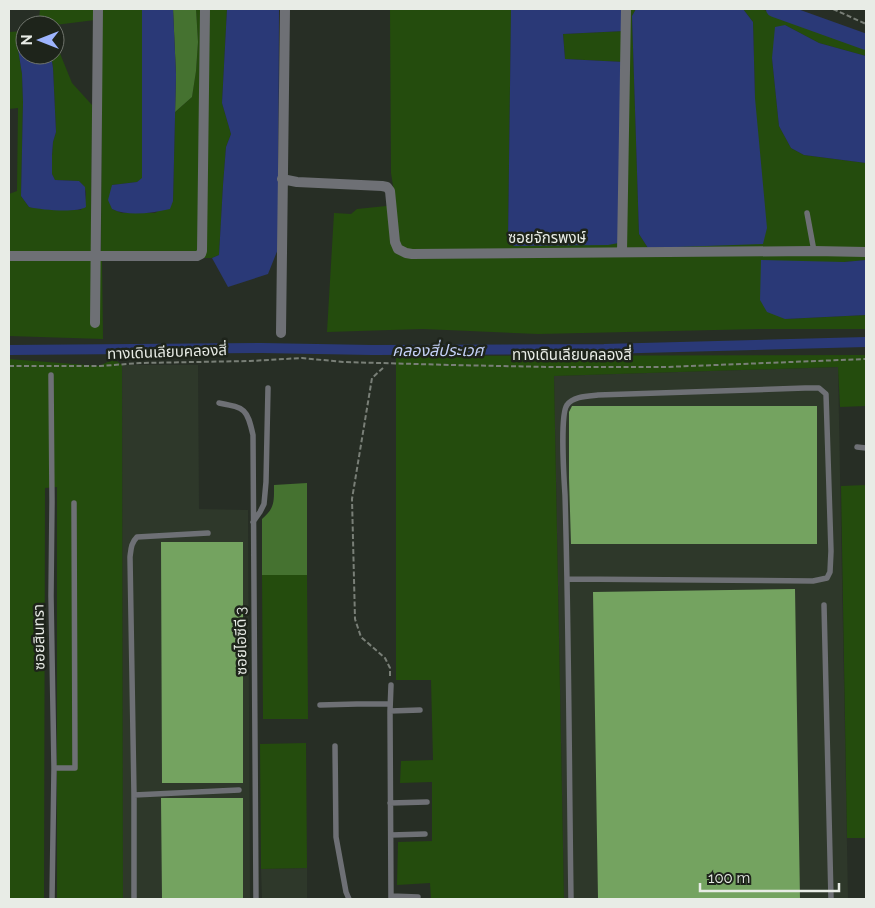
<svg xmlns="http://www.w3.org/2000/svg" width="875" height="908" font-family="Raleway,'Noto Sans Thai',sans-serif">
  <rect width="100%" height="100%" fill="#272e25"/>
  <path fill="#2e382a" d="M 122,365 L 198,365 L 199,509 L 248,510 L 250,899 L 123,899 Z
    M 838,367 L 848,899 L 564,899 L 554,376 Z
    M 307,868 L 307,899 L 262,899 L 261,869 Z"/>
  <path fill="#244c0d" d="M 40,9 L 95,9 L 95,20 L 55,25 L 36,25 L 39,19 Z
    M 102,9 L 142,9 L 142,179 L 137,182 L 112,185 L 112,209 L 122,213 L 155,213 L 173,201 L 175,112 L 192,97 L 196,70 L 198,42 L 196,9 L 227,9 L 222,103 L 231,134 L 226,147 L 223,185 L 219,255 L 212,258 L 102,258 L 103,339 L 9,336 L 9,259 L 101,258 Z
    M 390,9 L 511,9 L 508,242 L 624,62 L 565,59 L 563,34 L 624,31 L 623,9 L 636,9 L 632,16 L 639,234 L 648,248 L 755,98 L 753,22 L 743,9 L 760,9 L 866,41 L 866,56 L 819,43 L 785,25 L 772,58 L 779,126 L 791,148 L 804,155 L 866,163 L 866,260 L 844,262 L 785,319 L 866,315 L 866,329 L 760,329 L 538,334 L 423,329 L 327,332 L 334,213 L 351,214 L 357,209 L 396,205 L 391,173 Z
    M 25,31 L 25,36 L 21,36 L 18,49 L 22,74 L 23,102 L 21,196 L 29,207 L 57,210 L 81,210 C 86,197 90,192 79,181 L 55,180 L 52,174 L 52,155 L 53,142 L 56,132 L 53,68 L 51,55 L 55,55 L 55,44 L 59,51 L 72,83 L 92,105 L 91,252 L 9,251 L 9,194 L 17,191 L 18,108 L 9,109 L 9,32 Z
    M 866,355 L 866,406 L 840,407 L 838,367 L 554,376 L 564,899 L 431,899 L 430,883 L 397,885 L 398,842 L 432,841 L 432,782 L 400,783 L 401,761 L 433,760 L 431,680 L 396,680 L 396,356 Z
    M 9,359 L 99,366 L 114,359 L 122,365 L 123,899 L 57,899 L 57,487 L 45,488 L 44,899 L 9,899 Z
    M 866,485 L 866,838 L 847,838 L 841,486 Z
    M 262,575 L 307,575 L 308,719 L 263,719 Z
    M 306,743 L 307,868 L 261,869 L 260,744 Z"/>
  <path fill="#457230" d="M 173,9 L 196,9 L 198,42 L 196,71 L 192,97 L 175,112 L 176,75 Z
    M 307,483 L 307,575 L 262,575 L 262,519 C 275,508 274,501 274,485 Z"/>
  <path fill="#2a3977" d="M 142,9 L 173,9 L 176,75 L 173,201 L 170,209 C 151,213 129,217 112,209 L 108,200 L 112,185 L 137,182 L 142,178 Z
    M 227,9 L 279,9 L 278,249 L 268,274 L 228,287 L 212,258 L 219,255 L 223,185 L 226,147 L 231,134 L 222,103 Z
    M 511,9 L 623,9 L 624,31 L 563,34 L 565,59 L 624,62 L 624,242 L 608,245 L 514,246 L 508,242 Z
    M 636,9 L 743,9 L 753,22 L 755,98 L 767,228 L 763,244 L 648,248 L 639,234 L 632,16 Z
    M 785,25 L 819,43 L 866,56 L 866,163 L 804,155 L 791,148 L 779,126 L 772,58 L 775,27 Z
    M 21,36 L 25,36 L 25,55 L 51,55 L 53,68 L 56,132 L 53,142 L 52,155 L 52,174 L 55,180 L 79,181 L 85,187 L 86,207 C 77,213 41,210 29,207 L 21,196 L 23,102 L 22,74 L 18,49 Z
    M 761,260 L 844,262 L 866,260 L 866,315 L 785,319 L 767,312 L 760,300 Z"/>
  <g fill="none" stroke-linecap="round" stroke-linejoin="round">
    <path stroke="#2a3977" stroke-width="10" d="M 9,350 L 262,348 L 372,350 L 604,349 L 866,342"/>
    <path stroke="#2a3977" stroke-width="16" d="M 774,9 L 866,42"/>
  </g>
  <path fill="#74a360" d="M 572,406 L 817,406 L 817,544 L 571,544 L 569,478 L 569,412 Z
    M 161,542 L 243,542 L 243,783 L 162,783 Z
    M 795,589 L 800,899 L 598,899 L 593,592 Z
    M 161,798 L 243,798 L 243,899 L 162,899 Z"/>
  <g fill="none" stroke-linecap="round" stroke-linejoin="round">
    <path stroke="#797f77" stroke-width="2" stroke-dasharray="5 2.5" stroke-linecap="butt" d="M 833,9 L 866,24
      M 9,366 L 100,366 L 140,363 L 250,361 L 302,358 L 343,362 L 452,365 L 550,367 L 666,367 L 866,359
      M 383,368 L 372,378 L 352,499 L 355,619 L 361,637 L 385,658 L 390,668 L 390,677"/>
    <path stroke="#6e7075" stroke-width="5.5" d="M 807,213 L 814,251
      M 51,375 L 52,502 L 51,596 L 54,768 L 52,899
      M 219,403 C 245,408 247,408 253,435 L 256,899
      M 857,447 L 866,448
      M 253,522 L 260,512 L 264,504 L 266,482 L 268,388
      M 567,579 L 813,581 L 827,578 L 830,572 L 831,551 L 826,394 L 819,388 L 805,388 L 598,395 C 589,396 573,396 567,405 C 560,414 564,480 565,495 C 569,630 569,764 571,899
      M 824,605 L 831,899
      M 391,685 L 390,711 L 391,899
      M 320,705 L 357,704 L 390,704
      M 390,711 L 420,710
      M 335,746 L 336,837 L 346,892 L 349,899
      M 54,768 L 75,768 L 74,503
      M 134,795 L 239,790
      M 390,803 L 427,802
      M 391,835 L 425,834
      M 391,896 L 418,897
      M 134,899 L 134,795 L 130,557 C 131,549 131,543 137,537 L 208,533"/>
    <path stroke="#6e7075" stroke-width="10" d="M 282,179 L 297,182 L 382,186 L 387,187 L 390,191 L 395,242 L 398,249 L 406,253 L 412,254 L 814,251 L 866,252
      M 622,252 L 626,9
      M 9,256 L 197,256 L 201,254 L 202,251 L 205,9
      M 95,323 L 98,9
      M 281,333 L 285,9"/>
  </g>
  <g text-anchor="middle" dominant-baseline="central" stroke-width="5" stroke-linejoin="round" paint-order="stroke">
    <g font-size="15" fill="#e8ece6" stroke="#1e241b">
      <text x="547" y="238">ซอยจักรพงษ์</text>
      <text transform="translate(167 352) rotate(-2)">ทางเดินเลียบคลองสี่</text>
      <text x="572" y="355">ทางเดินเลียบคลองสี่</text>
      <text transform="translate(39 637) rotate(-91)">ซอยสินทรา</text>
      <text transform="translate(241 641) rotate(-91)">ซอยไอซีดี 3</text>
    </g>
    <g font-size="16" font-style="italic" fill="#c3d0f6" stroke="#1e241b">
      <text x="438" y="350">คลองสี่ประเวศ</text>
    </g>
  </g>
  <rect width="875" height="908" fill="none" stroke="#e8ece6" stroke-width="20"/>
  <g transform="translate(40 40) rotate(270)"><circle r="24" fill="#1e241b" stroke="#6f746c"/>
  <path d="M0-4L9 19L0 12L-9 19Z" fill="#9db4fd"/>
  <text y="-8" font-size="14" font-weight="bold" text-anchor="middle" fill="#e8ece6">N</text>
  </g>
  <path d="M700 883v8h139v-8" fill="none" stroke="#e8ece6" stroke-width="2.5"/>
  <text x="708" y="883" font-size="15" fill="#e8ece6" stroke="#1e241b" stroke-width="4" paint-order="stroke">100 m</text>
</svg>
